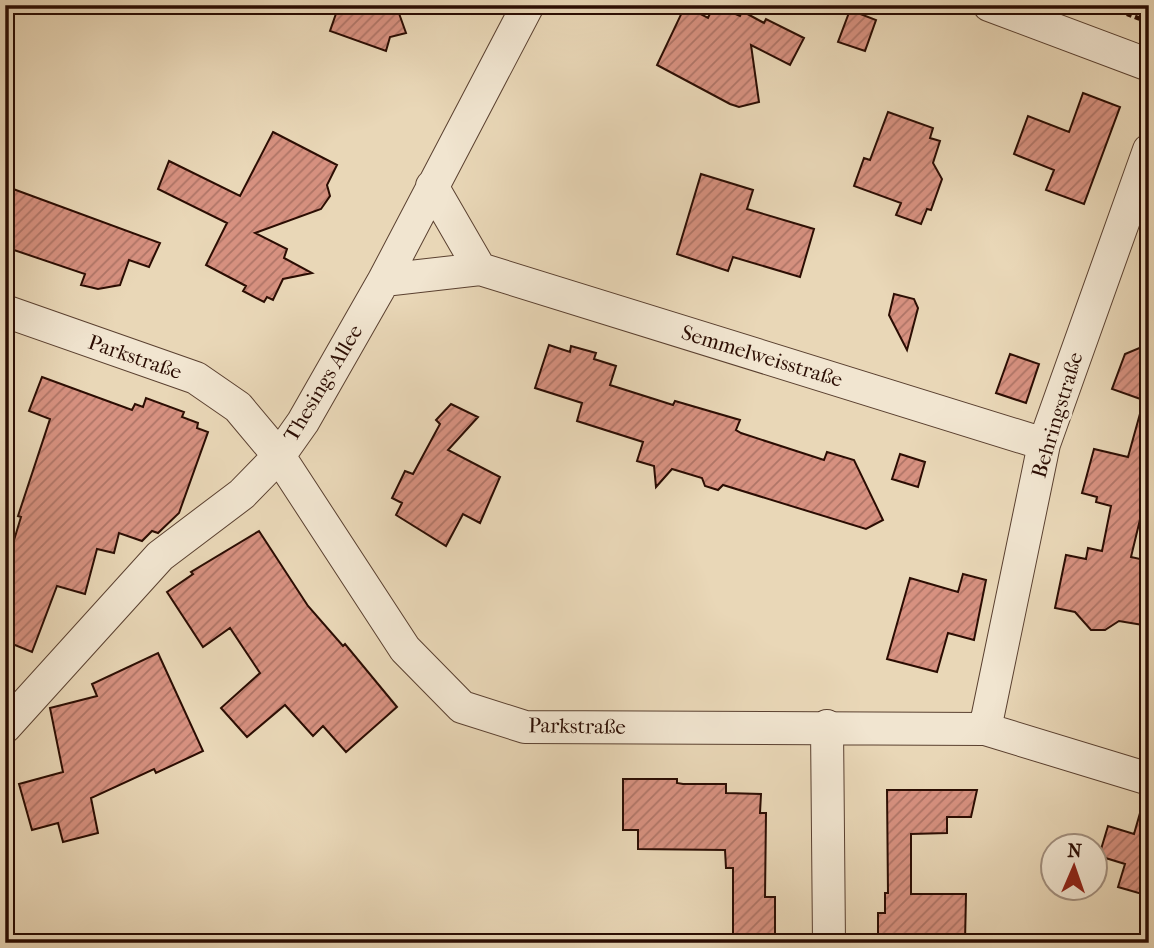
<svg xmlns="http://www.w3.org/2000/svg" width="1154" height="948" font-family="'IM FELL French Canon',serif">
  <defs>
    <pattern id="building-hatch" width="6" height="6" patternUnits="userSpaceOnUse" patternTransform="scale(1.75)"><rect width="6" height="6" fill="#d79180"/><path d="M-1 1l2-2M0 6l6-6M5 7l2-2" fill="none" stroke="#af7567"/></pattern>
  </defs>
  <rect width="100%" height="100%" fill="#e9d7b7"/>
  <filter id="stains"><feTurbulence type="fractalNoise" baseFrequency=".00286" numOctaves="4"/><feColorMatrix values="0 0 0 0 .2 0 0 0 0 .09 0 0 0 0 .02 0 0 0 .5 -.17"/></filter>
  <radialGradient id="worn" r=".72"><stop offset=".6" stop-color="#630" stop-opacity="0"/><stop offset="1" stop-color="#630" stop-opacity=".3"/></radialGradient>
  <path fill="url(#building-hatch)" stroke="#2b0d03" stroke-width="2" d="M 339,5 L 396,5 L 406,33 L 390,37 L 386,51 L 330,31 Z
    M 714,5 L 740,16 L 742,11 L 764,23 L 766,19 L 804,38 L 790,65 L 751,45 L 759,102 L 739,107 L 730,104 L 657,65 L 685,6 L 708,18 Z
    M 850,10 L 876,20 L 865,51 L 838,42 Z
    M 1083,93 L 1120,107 L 1084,204 L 1046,190 L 1054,170 L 1014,154 L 1028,116 L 1069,132 Z
    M 888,112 L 933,128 L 930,138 L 940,141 L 933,163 L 942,179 L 931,210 L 927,209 L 921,224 L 896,215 L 901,203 L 854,186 L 864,158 L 870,160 Z
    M 273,132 L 337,165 L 327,185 L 330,196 L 321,209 L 255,233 L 287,249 L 284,258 L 312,273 L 283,279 L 273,300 L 267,297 L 264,302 L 243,291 L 246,286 L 206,265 L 227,223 L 158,189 L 169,161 L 240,196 Z
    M 701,174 L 753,190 L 747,209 L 814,229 L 800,277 L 733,257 L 728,271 L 677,254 Z
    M 5,186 L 160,243 L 149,267 L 129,260 L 120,285 L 98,289 L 81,285 L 85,274 L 5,247 Z
    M 894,294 L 914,299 L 918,308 L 907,350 L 889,315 Z
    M 1149,344 L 1149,402 L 1112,389 L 1125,354 Z
    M 549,345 L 570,352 L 571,346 L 596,353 L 594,359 L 616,366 L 610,385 L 673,405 L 675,401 L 740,420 L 736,430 L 741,433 L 824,460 L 827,452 L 854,460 L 883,520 L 866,529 L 723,485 L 718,490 L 705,486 L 702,478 L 672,469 L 656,487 L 654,466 L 637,461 L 643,442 L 577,421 L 582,403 L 535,388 Z
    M 1010,354 L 1039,364 L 1026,403 L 996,393 Z
    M 42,377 L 132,410 L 135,404 L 143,407 L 146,398 L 184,412 L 182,417 L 198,423 L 197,428 L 208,432 L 179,513 L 158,533 L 152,531 L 142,541 L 119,533 L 114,553 L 97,549 L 85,594 L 57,586 L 32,652 L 5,641 L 5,570 L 21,517 L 18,516 L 50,419 L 29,411 Z
    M 451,404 L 478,417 L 448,450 L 500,477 L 480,523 L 463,514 L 446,546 L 396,515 L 402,503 L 392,498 L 405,471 L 413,474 L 440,424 L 436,420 Z
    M 1141,410 L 1149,411 L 1149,505 L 1144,503 L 1131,557 L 1149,561 L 1149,626 L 1119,621 L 1105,630 L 1091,630 L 1075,612 L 1055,608 L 1066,555 L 1086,559 L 1088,548 L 1102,551 L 1111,506 L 1096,502 L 1097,497 L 1082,493 L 1094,449 L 1128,457 Z
    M 900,454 L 925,462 L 918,487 L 892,479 Z
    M 259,531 L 308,606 L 343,646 L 345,644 L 397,707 L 346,752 L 323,726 L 313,736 L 285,705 L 247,737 L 221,708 L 260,673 L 230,628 L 203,647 L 167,592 L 193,574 L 191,572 Z
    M 963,574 L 986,580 L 974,640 L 948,633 L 937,672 L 887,659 L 910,578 L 958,592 Z
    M 158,653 L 203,751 L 156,773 L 154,769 L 91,798 L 98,833 L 63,842 L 58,823 L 32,830 L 19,784 L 63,772 L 50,708 L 97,696 L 92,684 Z
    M 623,779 L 677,779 L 677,783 L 683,784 L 726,784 L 726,793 L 761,794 L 760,813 L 766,813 L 765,897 L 775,897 L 775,939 L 733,938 L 733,868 L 726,868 L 725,850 L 638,849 L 638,830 L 623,830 Z
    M 887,790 L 977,790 L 971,817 L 947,817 L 947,833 L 911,834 L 911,894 L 966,894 L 965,942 L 878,942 L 878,913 L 885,913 L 885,893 L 888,893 Z
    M 1142,806 L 1149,807 L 1149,896 L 1118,887 L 1125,864 L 1099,856 L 1108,826 L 1134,834 Z"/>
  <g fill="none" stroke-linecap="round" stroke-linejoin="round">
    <g stroke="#5a4030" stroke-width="34">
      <path id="minor" d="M 989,5 L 1149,65
        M 432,186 L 480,269
        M 384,280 L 480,269 L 1044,444
        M 5,311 L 196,378 L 238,407 L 279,456 L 405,649 L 462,707 L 525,727 L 985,729 L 1149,779
        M 827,726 L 829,943
        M 5,727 L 160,556 L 242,494 L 279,456 L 303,422 L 384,280 L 528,5
        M 985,729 L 1044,444 L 1149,150"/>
    </g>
    <path stroke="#2b0d03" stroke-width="4.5" stroke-dasharray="5 3.5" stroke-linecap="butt" d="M 1103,5 L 1149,22"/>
    <use href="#minor" stroke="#f1e5d0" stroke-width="32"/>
  </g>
  <g text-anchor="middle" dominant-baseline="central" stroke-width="6" stroke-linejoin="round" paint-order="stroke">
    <g font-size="21" fill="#2b0d03" stroke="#f1e5d0">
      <text transform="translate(762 356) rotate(17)">Semmelweisstraße</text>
      <text transform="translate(135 357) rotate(19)">Parkstraße</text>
      <text transform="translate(323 383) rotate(-59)">Thesings Allee</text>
      <text transform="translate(1057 415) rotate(-73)">Behringstraße</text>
      <text transform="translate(577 726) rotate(1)">Parkstraße</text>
    </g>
  </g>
  <rect width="1154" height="948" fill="none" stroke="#e9d7b7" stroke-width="28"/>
  <rect x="7" y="7" width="1140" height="934" fill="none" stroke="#2b0d03" stroke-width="3.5"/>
  <rect x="14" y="14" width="1126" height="920" fill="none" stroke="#2b0d03" stroke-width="2"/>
  <g transform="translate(1074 867) rotate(2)"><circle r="33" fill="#f1e5d0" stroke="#a28f7e" stroke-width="2"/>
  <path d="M0-5L12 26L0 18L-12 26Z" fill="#8f2418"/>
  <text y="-10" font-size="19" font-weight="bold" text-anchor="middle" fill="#2b0d03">N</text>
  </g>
  <rect width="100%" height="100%" filter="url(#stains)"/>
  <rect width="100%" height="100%" fill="url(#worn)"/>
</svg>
